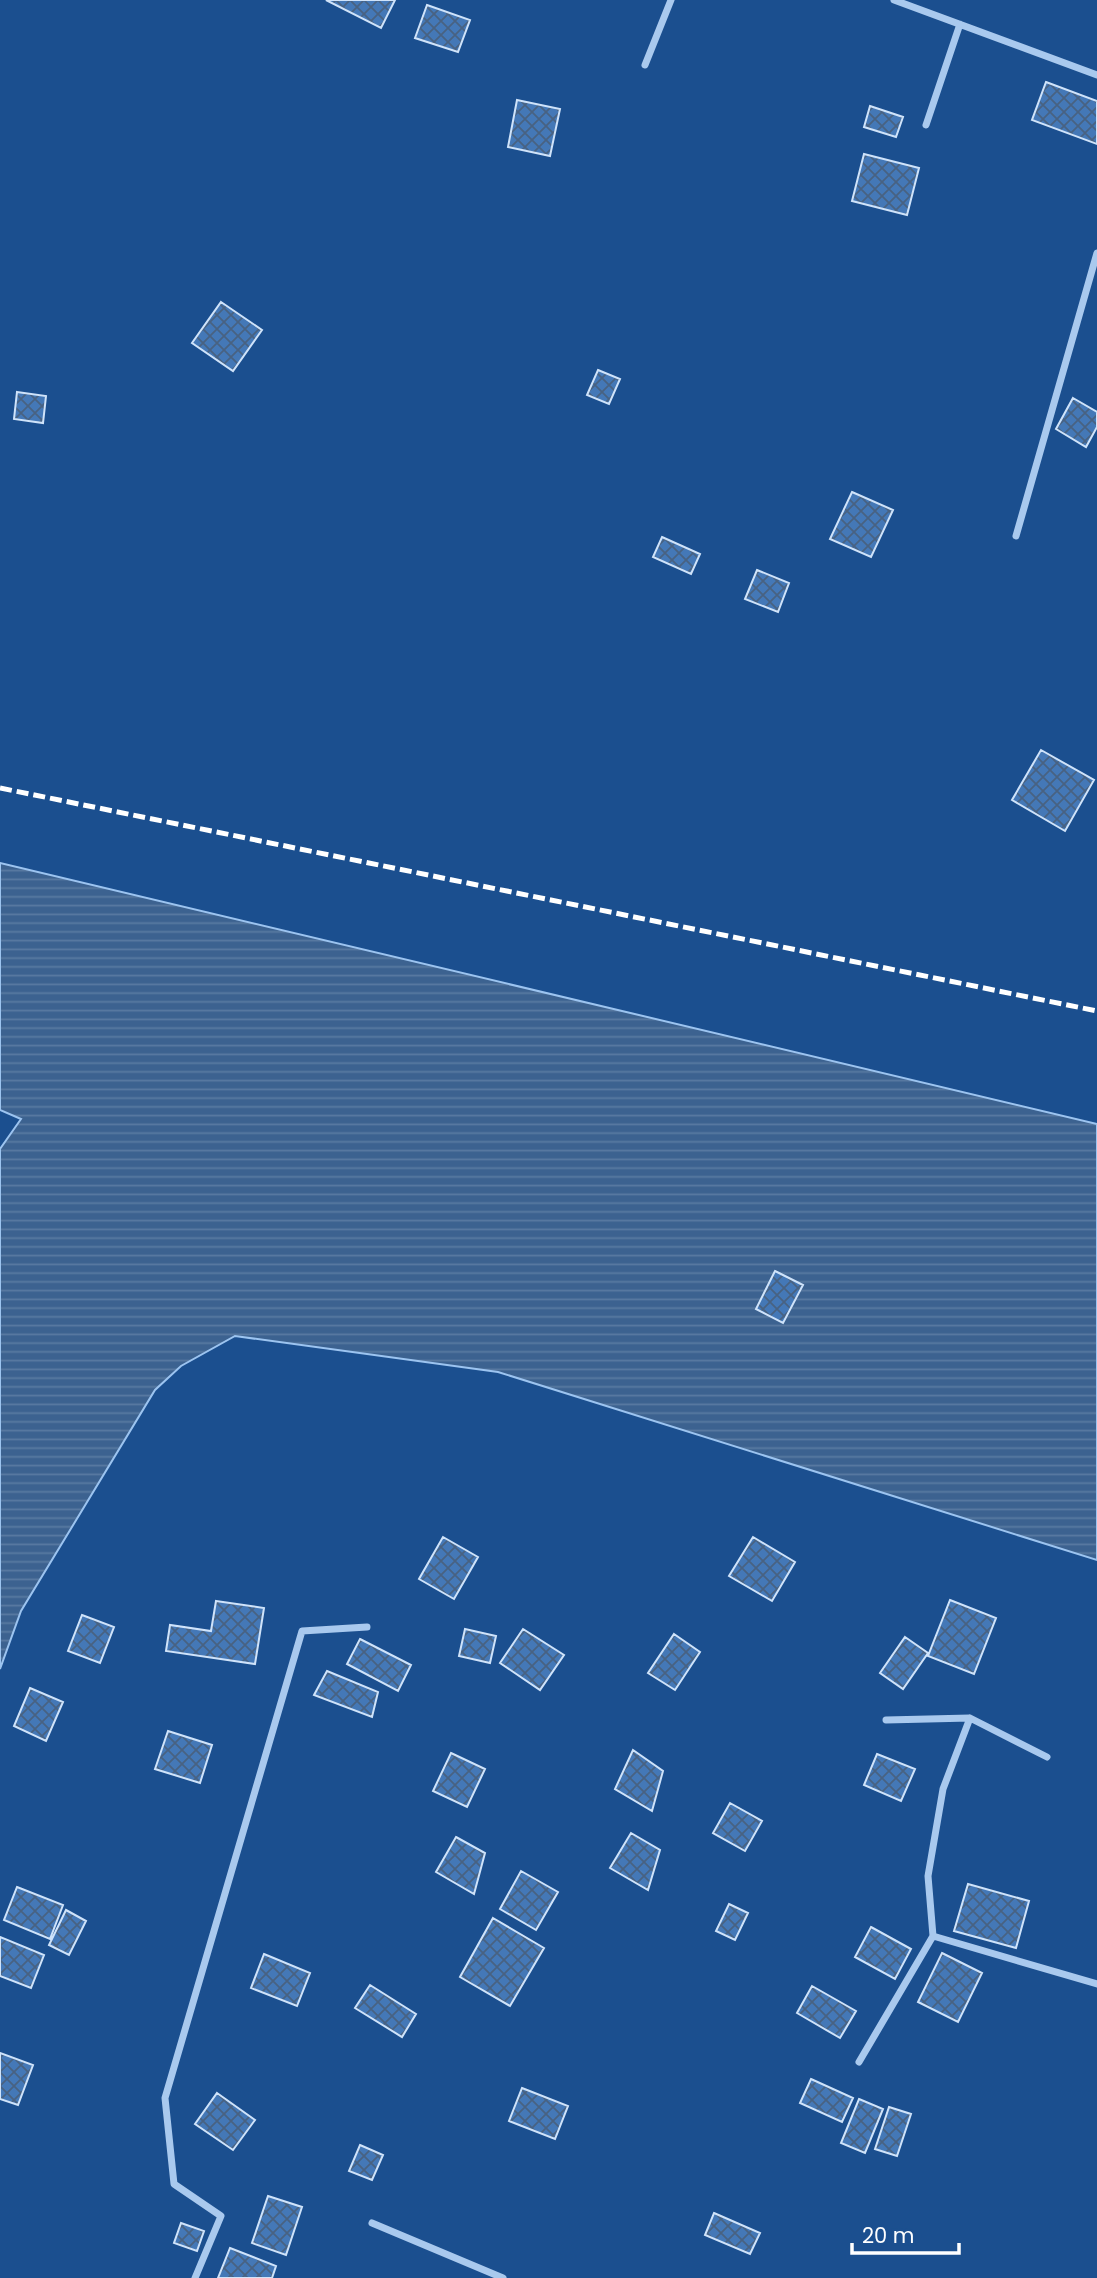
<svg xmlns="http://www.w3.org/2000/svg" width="1097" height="2278" font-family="Poppins,sans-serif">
  <defs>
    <pattern id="water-rules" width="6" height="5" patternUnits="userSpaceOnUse" patternTransform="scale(1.75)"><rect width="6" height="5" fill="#3c6290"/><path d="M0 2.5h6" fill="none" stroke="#597aa1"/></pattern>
    <pattern id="building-cross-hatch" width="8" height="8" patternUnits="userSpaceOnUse" patternTransform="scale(1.75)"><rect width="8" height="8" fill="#4478b7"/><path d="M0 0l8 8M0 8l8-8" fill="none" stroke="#486282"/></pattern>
  </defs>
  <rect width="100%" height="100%" fill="#1b4f8f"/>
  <path fill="url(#water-rules)" stroke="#9cc4f0" stroke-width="2" d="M 0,863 L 1097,1124 L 1097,1560 L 498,1372 L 235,1336 L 181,1366 L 155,1390 L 21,1611 L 0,1669 L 0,1149 L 21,1119 L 0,1110 Z"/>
  <path fill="url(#building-cross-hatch)" stroke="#cfe3fa" stroke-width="2" d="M 326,0 L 395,0 L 381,28 Z
    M 427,5 L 470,20 L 458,52 L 415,38 Z
    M 1046,82 L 1097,101 L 1097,144 L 1032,120 Z
    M 517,100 L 560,109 L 550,156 L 508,147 Z
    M 870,106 L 903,117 L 896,137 L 864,127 Z
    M 864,154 L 919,168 L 907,215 L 852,201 Z
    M 221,302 L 262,330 L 233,371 L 192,343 Z
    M 598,370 L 620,379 L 609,404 L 587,395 Z
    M 17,392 L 46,396 L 43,423 L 14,419 Z
    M 1073,398 L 1097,412 L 1097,427 L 1086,447 L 1056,429 Z
    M 852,492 L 893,510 L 871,557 L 830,539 Z
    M 662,537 L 700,554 L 691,574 L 653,557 Z
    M 757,570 L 789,583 L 778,612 L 745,599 Z
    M 1041,750 L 1094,780 L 1065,831 L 1012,800 Z
    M 775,1271 L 803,1285 L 783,1323 L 756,1309 Z
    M 443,1537 L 478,1557 L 454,1599 L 419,1579 Z
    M 753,1537 L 795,1562 L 772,1601 L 729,1576 Z
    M 950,1600 L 996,1618 L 974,1674 L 928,1656 Z
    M 216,1601 L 264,1608 L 255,1664 L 166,1651 L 170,1625 L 211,1631 Z
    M 82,1615 L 114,1627 L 100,1663 L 68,1651 Z
    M 465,1629 L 496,1636 L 490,1663 L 459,1656 Z
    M 523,1629 L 564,1655 L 540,1690 L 500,1663 Z
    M 674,1634 L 700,1652 L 675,1690 L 648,1673 Z
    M 905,1637 L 928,1653 L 903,1689 L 880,1673 Z
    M 360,1639 L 411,1665 L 398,1691 L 347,1664 Z
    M 327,1671 L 378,1692 L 372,1717 L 314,1695 Z
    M 30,1688 L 63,1702 L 46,1741 L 14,1726 Z
    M 168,1731 L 212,1745 L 200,1783 L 155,1769 Z
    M 633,1750 L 663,1771 L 652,1811 L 615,1789 Z
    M 451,1753 L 485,1769 L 467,1807 L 433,1791 Z
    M 877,1754 L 915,1769 L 901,1801 L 864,1785 Z
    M 730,1803 L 762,1821 L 745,1851 L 713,1833 Z
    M 631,1833 L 660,1850 L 648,1890 L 610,1868 Z
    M 456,1837 L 485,1853 L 474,1894 L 436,1872 Z
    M 521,1871 L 558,1892 L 536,1930 L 500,1909 Z
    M 968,1884 L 1029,1901 L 1016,1948 L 954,1931 Z
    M 17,1887 L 63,1905 L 50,1939 L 4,1920 Z
    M 729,1904 L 748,1913 L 735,1940 L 716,1931 Z
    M 66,1910 L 86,1921 L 69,1955 L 49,1945 Z
    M 493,1918 L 544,1948 L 510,2006 L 460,1977 Z
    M 871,1927 L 911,1949 L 895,1979 L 855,1957 Z
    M 0,1937 L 44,1955 L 31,1988 L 0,1976 Z
    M 942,1953 L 982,1973 L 958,2022 L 918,2002 Z
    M 264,1954 L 310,1973 L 297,2006 L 251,1988 Z
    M 370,1985 L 416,2014 L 402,2037 L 355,2008 Z
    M 812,1986 L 856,2011 L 840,2038 L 797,2013 Z
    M 0,2053 L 33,2065 L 18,2105 L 0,2099 Z
    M 811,2079 L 853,2098 L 842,2122 L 800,2103 Z
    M 522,2088 L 568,2106 L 555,2139 L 509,2121 Z
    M 217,2093 L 255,2120 L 233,2150 L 195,2124 Z
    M 859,2099 L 883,2109 L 865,2153 L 841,2143 Z
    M 889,2107 L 911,2114 L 897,2156 L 875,2149 Z
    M 360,2145 L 383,2155 L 372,2180 L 349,2171 Z
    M 268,2196 L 302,2207 L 286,2255 L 252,2243 Z
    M 714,2213 L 760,2233 L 750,2254 L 705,2235 Z
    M 181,2223 L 204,2231 L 197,2251 L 174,2243 Z
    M 230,2248 L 276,2266 L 272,2278 L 218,2278 Z"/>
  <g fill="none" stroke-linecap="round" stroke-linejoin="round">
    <path stroke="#a9c9ee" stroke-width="7" d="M 894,0 L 1097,75
      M 645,65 L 671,0
      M 926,125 L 960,24
      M 1016,536 L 1097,253
      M 970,1718 L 943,1789 L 928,1876 L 933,1936 L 1097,1984
      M 886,1720 L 970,1718 L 1047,1757
      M 859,2062 L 933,1936
      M 372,2223 L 503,2278
      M 195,2278 L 221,2216 L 174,2184 L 165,2098 L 302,1631 L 367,1627"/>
    <path stroke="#fff" stroke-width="5" stroke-dasharray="12 5" stroke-linecap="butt" d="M 0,788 L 1097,1011"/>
  </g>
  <path d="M852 2243v10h107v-10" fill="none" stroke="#ffffff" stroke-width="3.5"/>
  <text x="862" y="2243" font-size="21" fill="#ffffff" stroke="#1b4f8f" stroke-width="5" paint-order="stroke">20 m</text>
</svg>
